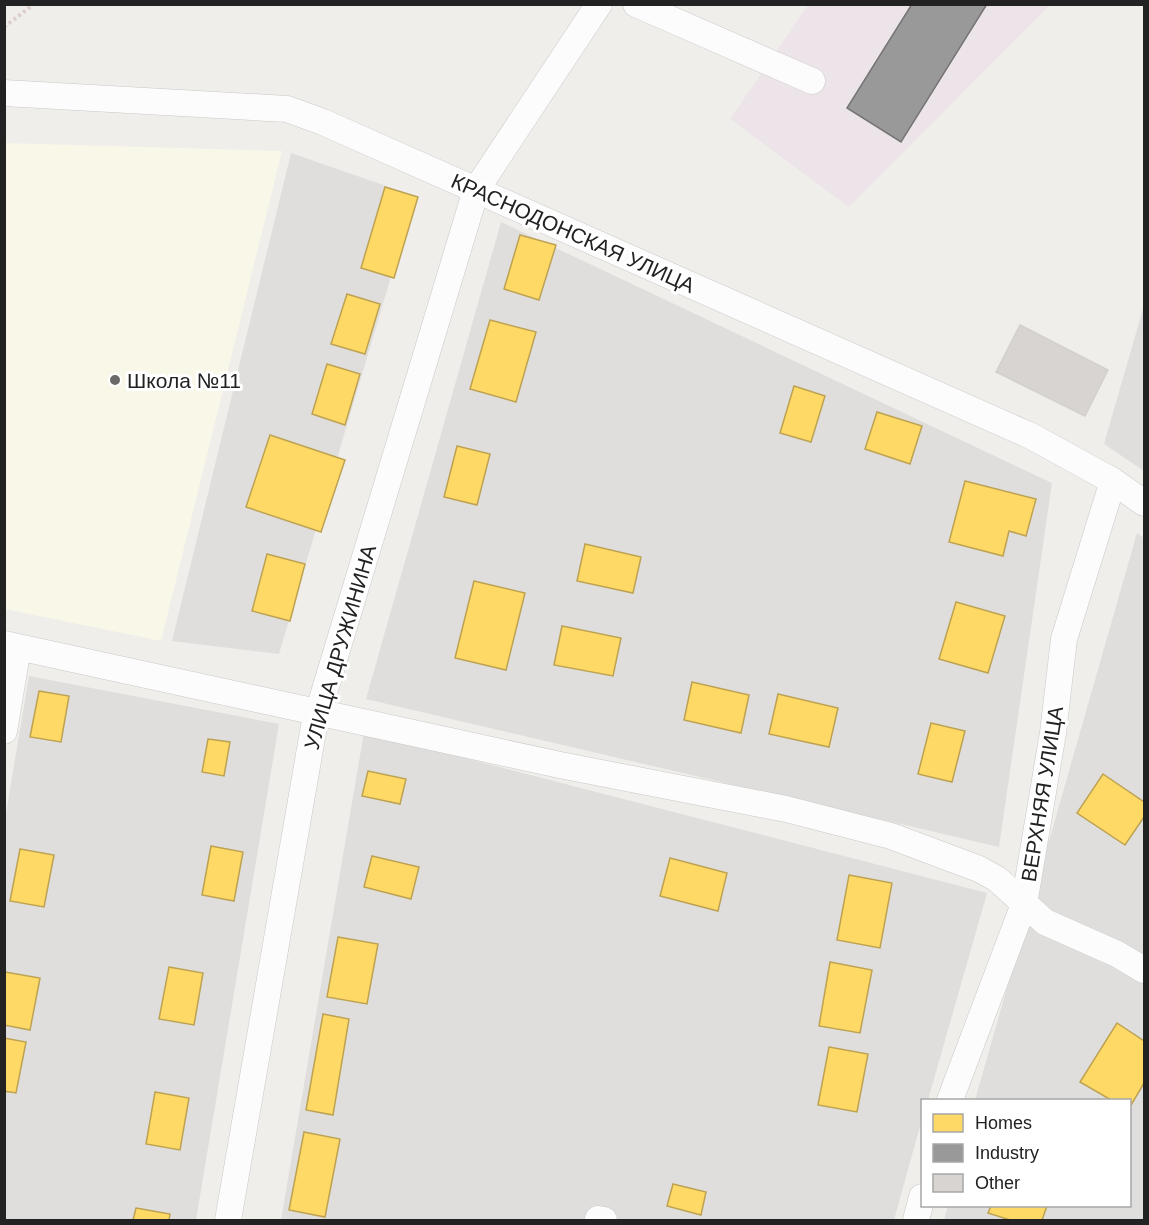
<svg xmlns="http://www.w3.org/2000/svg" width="1149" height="1225" font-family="Arial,sans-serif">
  <rect width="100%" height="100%" fill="#f0eeeb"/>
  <path fill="#dfdedc" d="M 291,153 L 415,196 L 279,654 L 172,641 Z
    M 501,222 L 1052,483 L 999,847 L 366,699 Z
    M 1144,305 L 1144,471 L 1104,444 Z
    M 1137,533 L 1144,538 L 1144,1220 L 944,1220 L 948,1206 L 1130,1206 L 1130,1100 L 975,1100 Z
    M 29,676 L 279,724 L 196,1220 L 5,1220 L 5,819 Z
    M 364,732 L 987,893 L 928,1100 L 922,1100 L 922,1119 L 894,1220 L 281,1220 Z"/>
  <path fill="#ede4e9" d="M 808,5 L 1050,5 L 849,207 L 730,119 Z"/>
  <path fill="#f8f7e8" d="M 5,143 L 282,151 L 161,641 L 5,609 Z"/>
  <path fill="#ffd966" stroke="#bda252" stroke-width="1.5" d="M 385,187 L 418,197 L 394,278 L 361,268 Z
    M 520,235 L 556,245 L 539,300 L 504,289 Z
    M 347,294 L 380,304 L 365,354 L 331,344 Z
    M 490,320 L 536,332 L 516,402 L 470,389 Z
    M 327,364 L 360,374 L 345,425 L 312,414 Z
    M 794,386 L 825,396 L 811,442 L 780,433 Z
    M 877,412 L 922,426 L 910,464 L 865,449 Z
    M 270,435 L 345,460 L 321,532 L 246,507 Z
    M 457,446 L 490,454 L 477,505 L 444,497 Z
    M 965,481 L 1036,499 L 1026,536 L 1009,531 L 1003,556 L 949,542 Z
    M 585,544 L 641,557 L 633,593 L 577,581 Z
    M 267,554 L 305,564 L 290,621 L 252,611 Z
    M 474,581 L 525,593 L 506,670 L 455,658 Z
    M 956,602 L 1005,616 L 988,673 L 939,659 Z
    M 562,626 L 621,638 L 613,676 L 554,665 Z
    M 692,682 L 749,695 L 741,733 L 684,720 Z
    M 39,691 L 69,696 L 61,742 L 30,737 Z
    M 778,694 L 838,708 L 829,747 L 769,734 Z
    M 931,723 L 965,731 L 952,782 L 918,774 Z
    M 208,739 L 230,742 L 224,776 L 202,772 Z
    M 368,771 L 406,779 L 400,804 L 362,796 Z
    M 1103,774 L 1144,802 L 1144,817 L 1125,845 L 1077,813 Z
    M 211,846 L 243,852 L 234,901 L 202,895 Z
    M 20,849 L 54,855 L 44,907 L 10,901 Z
    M 372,856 L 419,867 L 411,899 L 364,887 Z
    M 670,858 L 727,873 L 718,911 L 660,896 Z
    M 849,875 L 892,883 L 880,948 L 837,940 Z
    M 338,937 L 378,944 L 367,1004 L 327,997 Z
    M 830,962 L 872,970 L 860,1033 L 819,1026 Z
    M 169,967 L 203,973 L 194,1025 L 159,1019 Z
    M 5,972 L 40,978 L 30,1030 L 4,1025 Z
    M 323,1014 L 349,1019 L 333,1115 L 306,1110 Z
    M 1117,1023 L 1144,1041 L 1144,1083 L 1130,1107 L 1130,1100 L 1111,1100 L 1080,1082 Z
    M 4,1038 L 26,1042 L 16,1093 L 4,1091 Z
    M 829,1047 L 868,1054 L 857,1112 L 818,1105 Z
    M 155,1092 L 189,1098 L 180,1150 L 146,1144 Z
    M 304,1132 L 340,1139 L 325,1217 L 289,1210 Z
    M 673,1184 L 706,1192 L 701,1215 L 667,1206 Z
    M 991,1206 L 1047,1206 L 1042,1220 L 1010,1220 L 988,1213 Z
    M 136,1208 L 170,1214 L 169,1220 L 133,1220 Z"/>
  <path fill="#999" stroke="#757575" stroke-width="1.5" d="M 912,4 L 987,4 L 901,142 L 847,108 Z"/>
  <path fill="#d7d4d2" stroke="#d3d0cc" stroke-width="1.5" d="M 1020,325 L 1108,370 L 1085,416 L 996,372 Z"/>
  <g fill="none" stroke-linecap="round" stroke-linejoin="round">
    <g stroke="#c9c8c7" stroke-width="27">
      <path id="minor" d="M 636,4 L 812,81
        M 4,93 L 287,109 L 323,122 L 1031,436 L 1113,481 L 1144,503
        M 4,644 L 560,765 L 786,809 L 891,836 L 979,869 L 997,879 L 1045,922 L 1117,954 L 1144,970
        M 4,731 L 18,647
        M 950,1100 L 1024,904 L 1053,733 L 1064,639 L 1113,481
        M 598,1219 L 604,1220
        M 228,1220 L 314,726 L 476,190 L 599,4
        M 916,1220 L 922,1197"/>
    </g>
    <path stroke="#dccecd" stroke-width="4" stroke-dasharray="3 3" stroke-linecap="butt" d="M 4,27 L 34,4"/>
    <use href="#minor" stroke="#fdfcfc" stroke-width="26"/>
  </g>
  <circle fill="#6a6968" stroke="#fff" stroke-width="2" cx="115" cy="380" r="6"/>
  <g text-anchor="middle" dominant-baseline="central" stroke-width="6" stroke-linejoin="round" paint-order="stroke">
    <g font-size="21" fill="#222" stroke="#fff">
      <text transform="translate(573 233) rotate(24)">КРАСНОДОНСКАЯ УЛИЦА</text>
      <text transform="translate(340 647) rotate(-74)">УЛИЦА ДРУЖИНИНА</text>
      <text transform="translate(1042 794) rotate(-81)">ВЕРХНЯЯ УЛИЦА</text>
    </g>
    <g font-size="21" fill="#222" stroke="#fff" text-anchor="start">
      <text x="127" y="380">Школа №11</text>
    </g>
  </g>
  <rect width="1149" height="1225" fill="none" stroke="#222222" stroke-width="12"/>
  <rect x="921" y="1099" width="210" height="108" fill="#ffffff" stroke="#a7a7a7" stroke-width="1.5"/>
  <rect x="933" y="1114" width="30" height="18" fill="#ffd966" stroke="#a7a7a7" stroke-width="1.5"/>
  <text x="975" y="1129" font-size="18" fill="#222222">Homes</text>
  <rect x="933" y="1144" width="30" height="18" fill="#999999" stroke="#a7a7a7" stroke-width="1.5"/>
  <text x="975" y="1159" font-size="18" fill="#222222">Industry</text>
  <rect x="933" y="1174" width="30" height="18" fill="#d7d4d2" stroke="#a7a7a7" stroke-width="1.5"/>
  <text x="975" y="1189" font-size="18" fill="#222222">Other</text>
</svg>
